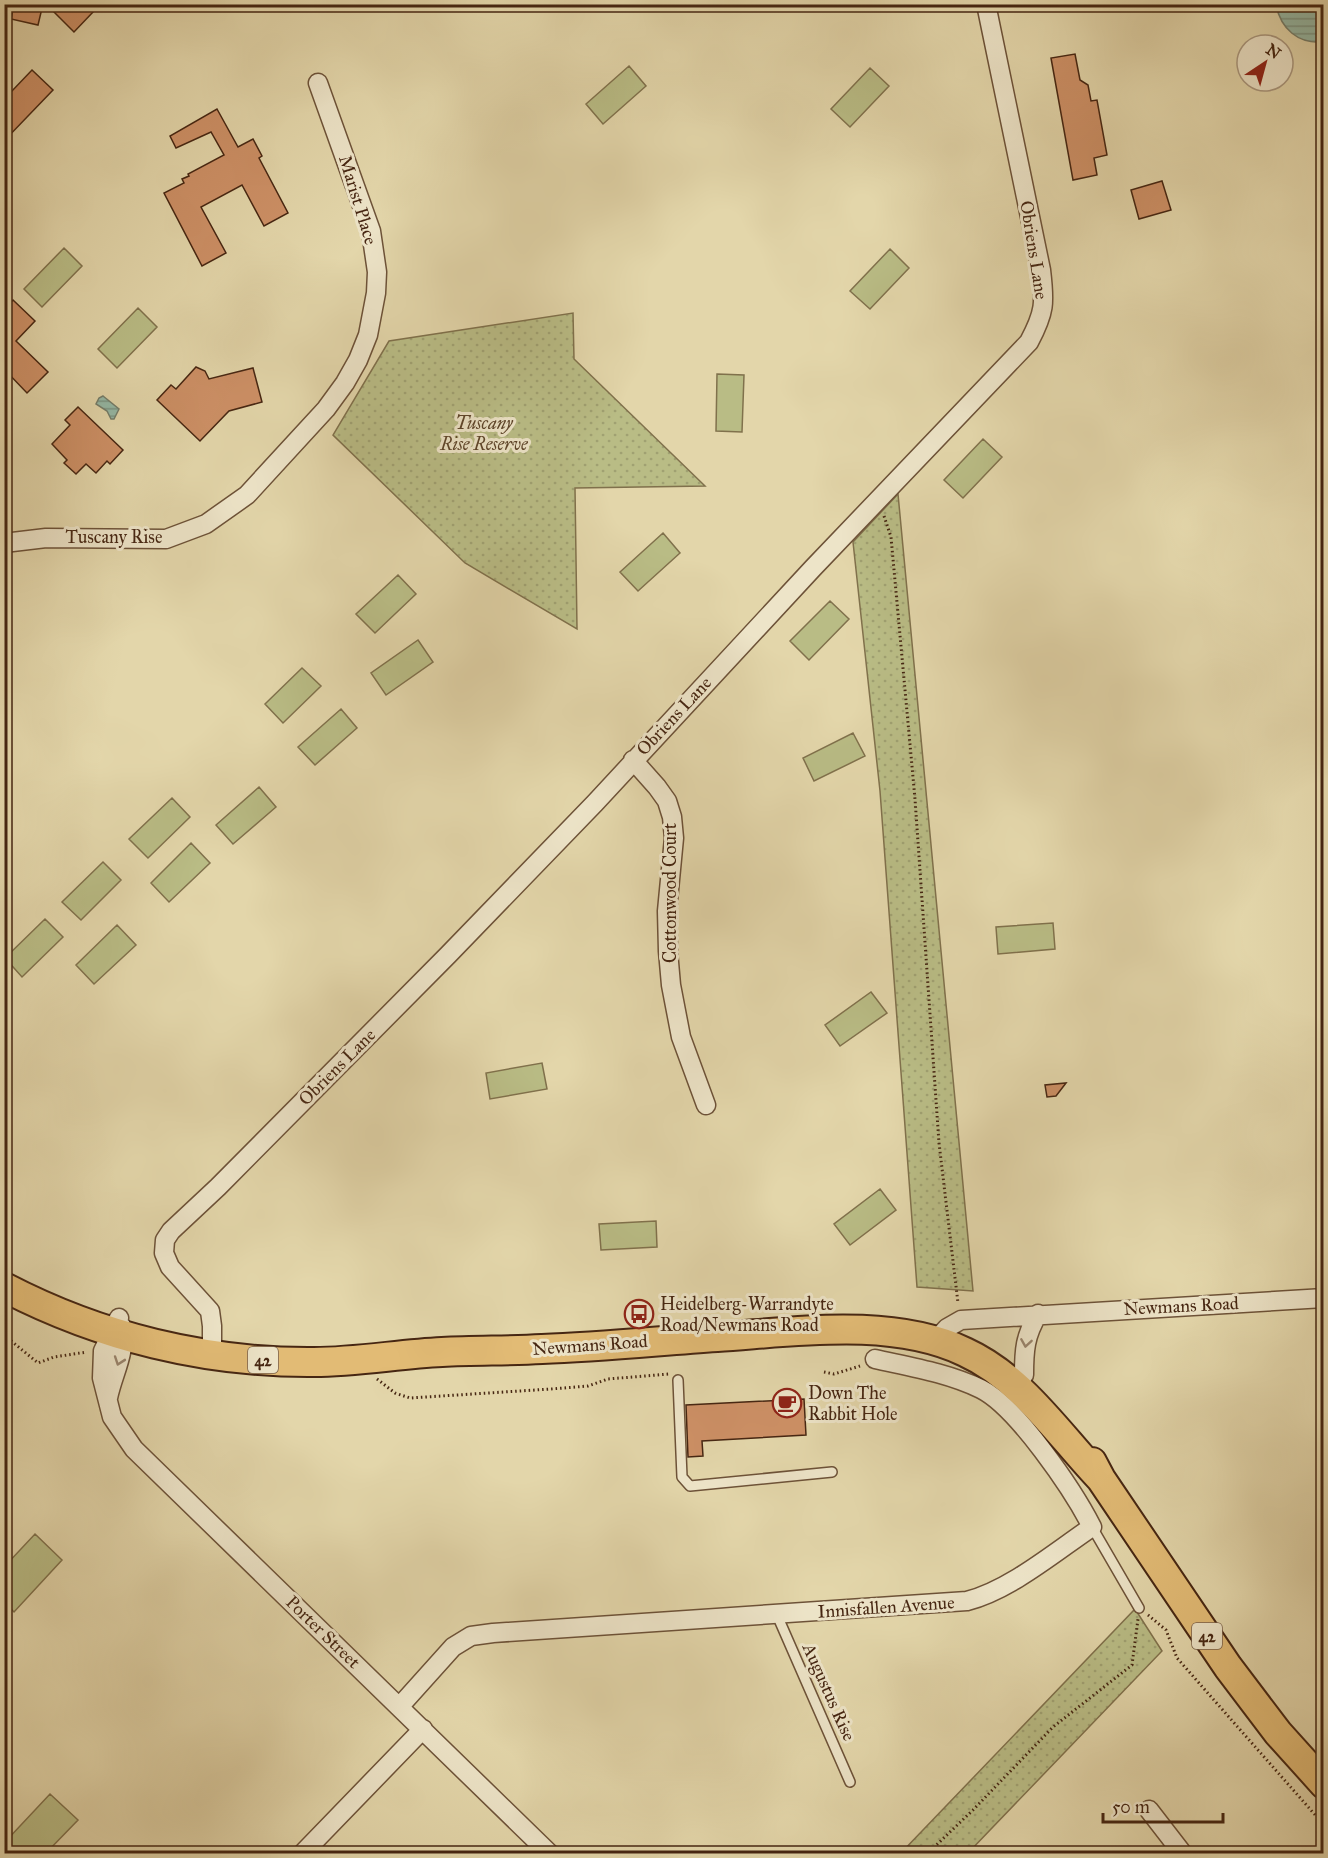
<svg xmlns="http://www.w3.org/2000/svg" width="1328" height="1858" font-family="'IM FELL Great Primer',serif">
  <defs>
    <pattern id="green-dots" width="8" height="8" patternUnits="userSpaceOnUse" patternTransform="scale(1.5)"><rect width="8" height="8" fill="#b9bc85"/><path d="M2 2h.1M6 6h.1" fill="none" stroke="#a0a172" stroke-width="1.8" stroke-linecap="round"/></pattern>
    <pattern id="water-rules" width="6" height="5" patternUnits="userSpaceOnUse" patternTransform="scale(1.5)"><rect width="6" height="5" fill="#95b9a6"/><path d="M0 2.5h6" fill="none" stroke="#7b9686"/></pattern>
  </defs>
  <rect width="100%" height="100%" fill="#e3d6aa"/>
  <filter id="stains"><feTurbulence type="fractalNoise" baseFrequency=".00333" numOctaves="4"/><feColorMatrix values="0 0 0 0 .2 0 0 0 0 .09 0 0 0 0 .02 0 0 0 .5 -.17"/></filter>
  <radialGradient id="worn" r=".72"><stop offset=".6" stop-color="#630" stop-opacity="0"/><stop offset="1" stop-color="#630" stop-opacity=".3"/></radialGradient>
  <path fill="url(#green-dots)" stroke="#80714c" stroke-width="1.5" d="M 573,313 L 574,359 L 705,486 L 575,488 L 577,629 L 465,563 L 333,435 L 389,341 Z
    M 898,494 L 973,1291 L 917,1287 L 880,791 L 853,542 Z
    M 1135,1609 L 1162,1651 L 968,1853 L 900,1854 Z"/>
  <path fill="#b9bc85" stroke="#80714c" stroke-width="1.5" d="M 629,66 L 646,86 L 603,124 L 586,104 Z
    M 870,68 L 889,86 L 850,127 L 831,109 Z
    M 64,248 L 82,266 L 42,307 L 24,289 Z
    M 890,249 L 909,268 L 870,309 L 850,291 Z
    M 138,308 L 157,327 L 117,368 L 98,349 Z
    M 717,374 L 744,375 L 742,432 L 716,431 Z
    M 1322,422 L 1324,422 L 1323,480 L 1320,480 Z
    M 983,439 L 1002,457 L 963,498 L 944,480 Z
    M 663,533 L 680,553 L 638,591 L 620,572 Z
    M 398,575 L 416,594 L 375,633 L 356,614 Z
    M 830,601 L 849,619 L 809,660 L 790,641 Z
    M 418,640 L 433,662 L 386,695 L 371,673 Z
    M 302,668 L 321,686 L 283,723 L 265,704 Z
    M 341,709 L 357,728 L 315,765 L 298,747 Z
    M 853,733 L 865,756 L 814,781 L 803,758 Z
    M 259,787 L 276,807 L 233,844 L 216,825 Z
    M 172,798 L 190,817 L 148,858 L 129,839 Z
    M 191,843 L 210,863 L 169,902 L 151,883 Z
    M 103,862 L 121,880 L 81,920 L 62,902 Z
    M 45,919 L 63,937 L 22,977 L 5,958 Z
    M 1053,923 L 1055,949 L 998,954 L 996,927 Z
    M 117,925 L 136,945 L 94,984 L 76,965 Z
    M 871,992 L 887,1013 L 840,1046 L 825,1025 Z
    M 542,1063 L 547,1089 L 490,1099 L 486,1073 Z
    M 880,1189 L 896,1210 L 850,1245 L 834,1224 Z
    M 656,1221 L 657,1247 L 601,1250 L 599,1224 Z
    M 35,1534 L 62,1560 L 14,1612 L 5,1603 L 5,1566 Z
    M 50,1794 L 78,1820 L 46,1853 L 9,1853 L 5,1849 L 5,1842 Z"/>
  <path fill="url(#water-rules)" stroke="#757e6b" stroke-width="1.5" d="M 1276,5 L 1323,5 L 1323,42 C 1298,44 1281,29 1276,5 Z
    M 103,396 L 119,409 L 114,419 L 111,419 L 107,411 L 96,404 L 99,398 Z"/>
  <path fill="#cd9066" stroke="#462612" stroke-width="1.5" d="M 14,4 L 43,4 L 38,25 L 11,19 Z
    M 46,4 L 85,4 L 93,12 L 74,32 Z
    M 1075,54 L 1080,80 L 1088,85 L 1091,101 L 1097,100 L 1107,155 L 1094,158 L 1097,175 L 1073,180 L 1051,58 Z
    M 32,70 L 53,90 L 4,141 L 4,86 L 11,92 Z
    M 217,109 L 238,147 L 253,139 L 262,156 L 259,158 L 288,213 L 264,226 L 242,185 L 201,207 L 226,253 L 202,266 L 164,193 L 184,183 L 182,179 L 189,176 L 188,174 L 224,155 L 211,132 L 176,148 L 170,136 Z
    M 1162,181 L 1171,210 L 1139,219 L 1131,190 Z
    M 13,300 L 35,321 L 16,341 L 48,372 L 27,393 L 4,369 L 4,309 Z
    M 196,367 L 205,371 L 209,379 L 253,368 L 262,402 L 229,411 L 200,441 L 157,400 L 171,385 L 176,389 Z
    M 78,407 L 123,450 L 110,464 L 107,461 L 96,473 L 86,464 L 76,474 L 64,463 L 67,460 L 52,444 L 70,425 L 65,420 Z
    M 1066,1083 L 1056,1096 L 1047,1097 L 1045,1085 Z
    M 804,1399 L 806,1435 L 702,1441 L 703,1456 L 688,1457 L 686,1405 Z"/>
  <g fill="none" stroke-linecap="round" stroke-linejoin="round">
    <g stroke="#6d5238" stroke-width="12">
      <path id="service" d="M 678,1380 L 682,1477 L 690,1486 L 832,1472
        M 1092,1527 L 1139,1608
        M 777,1615 L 850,1782"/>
    </g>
    <g stroke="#6d5238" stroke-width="21">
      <path id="minor" d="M 4,543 L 46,538 L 166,539 L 206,524 L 247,495 L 326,409 L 345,383 L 358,360 L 368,335 L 376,293 L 377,272 L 371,231 L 318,83
        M 633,760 L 657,787 L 667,801 L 672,817 L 674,838 L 667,911 L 668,951 L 671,985 L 681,1037 L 706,1105
        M 119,1318 L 103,1351 L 102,1378 L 112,1417 L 134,1449 L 550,1854
        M 936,1340 L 947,1328 L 961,1320 L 1324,1298
        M 212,1355 L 212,1326 L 210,1311 L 170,1267 L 164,1253 L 165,1240 L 171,1231 L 218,1187 L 448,955 L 595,803 L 813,568 L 1029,342 C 1045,312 1045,303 1041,270 L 986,4
        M 1024,1375 C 1024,1350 1025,1336 1038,1314
        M 108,1398 C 113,1373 127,1352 121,1326
        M 400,1706 L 453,1647 L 471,1636 L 493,1633 L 967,1601 C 1010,1590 1055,1552 1092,1527 C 1073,1490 1017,1407 981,1389 C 948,1373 911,1367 875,1359
        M 1149,1810 L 1183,1854
        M 302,1854 L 423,1729"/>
    </g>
    <g stroke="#462612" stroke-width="32">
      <path id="primary" d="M 4,1287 C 100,1337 206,1363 314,1362 C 357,1362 399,1354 442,1352 C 475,1350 508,1351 542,1349 C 600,1347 658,1341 717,1337 C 795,1332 892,1317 965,1352 C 1022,1378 1059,1435 1101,1479
        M 1092,1462 L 1101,1479 L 1228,1667 L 1278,1733 L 1324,1784"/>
    </g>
    <path stroke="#462612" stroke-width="3" stroke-dasharray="1.5 3" stroke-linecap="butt" d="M 884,516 L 891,537 L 915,799 L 939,1143 L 958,1303
      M 4,1335 L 38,1363 L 54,1357 L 87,1352
      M 824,1372 L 834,1374 L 860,1366
      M 377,1379 L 395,1393 L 410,1398 L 551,1389 L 588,1386 L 608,1379 L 669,1374
      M 1148,1615 L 1166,1630 L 1177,1658 L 1324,1825
      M 927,1854 L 973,1810 L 1053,1727 L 1132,1665 L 1138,1619"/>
    <use href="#service" stroke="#ede4c8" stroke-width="9"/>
    <use href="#minor" stroke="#ede4c8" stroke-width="18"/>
    <use href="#primary" stroke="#e2bb75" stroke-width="28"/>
  </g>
  <defs><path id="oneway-chevron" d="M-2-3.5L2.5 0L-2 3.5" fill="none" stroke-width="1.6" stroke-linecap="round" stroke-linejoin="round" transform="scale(1.5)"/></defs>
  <g stroke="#9a856d">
    <use href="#oneway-chevron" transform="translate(1026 1343) rotate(99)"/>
    <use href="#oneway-chevron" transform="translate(119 1361) rotate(109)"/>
  </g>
  <defs>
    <g id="bus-ring" transform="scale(1.5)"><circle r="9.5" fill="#ede4c8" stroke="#8f2418" stroke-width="1.5"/><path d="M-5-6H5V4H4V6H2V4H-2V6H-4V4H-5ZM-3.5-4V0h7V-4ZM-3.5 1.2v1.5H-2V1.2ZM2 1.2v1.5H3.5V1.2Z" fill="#8f2418"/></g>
    <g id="cafe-ring" transform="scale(1.5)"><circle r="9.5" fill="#ede4c8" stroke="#8f2418" stroke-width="1.5"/><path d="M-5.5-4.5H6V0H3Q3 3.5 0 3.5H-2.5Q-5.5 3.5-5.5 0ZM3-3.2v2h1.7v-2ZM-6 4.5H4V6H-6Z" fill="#8f2418"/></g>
  </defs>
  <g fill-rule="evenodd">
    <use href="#bus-ring" x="639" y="1314"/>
    <use href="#cafe-ring" x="787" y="1403"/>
  </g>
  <g text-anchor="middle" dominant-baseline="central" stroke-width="6" stroke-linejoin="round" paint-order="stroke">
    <g fill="#ede4c8" stroke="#785f49" stroke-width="1.5">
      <rect x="248" y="1347" width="30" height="26" rx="4.5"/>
      <rect x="1192" y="1623" width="30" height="26" rx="4.5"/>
    </g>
    <g font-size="16" font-weight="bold" fill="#462612">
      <text x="263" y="1360">42</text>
      <text x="1207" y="1636">42</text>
    </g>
    <g font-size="18" fill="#462612" stroke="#ede4c8">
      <text transform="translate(358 200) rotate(73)">Marist Place</text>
      <text transform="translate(1034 250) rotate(81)">Obriens Lane</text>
      <text x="114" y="537">Tuscany Rise</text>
      <text transform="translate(674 716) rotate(-47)">Obriens Lane</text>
      <text transform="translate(670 893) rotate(-90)">Cottonwood Court</text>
      <text transform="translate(337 1067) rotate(-45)">Obriens Lane</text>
      <text transform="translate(1181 1306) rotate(-3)">Newmans Road</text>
      <text transform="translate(590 1345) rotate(-4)">Newmans Road</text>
      <text transform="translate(886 1607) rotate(-4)">Innisfallen Avenue</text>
      <text transform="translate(323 1632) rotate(44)">Porter Street</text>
      <text transform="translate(829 1692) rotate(66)">Augustus Rise</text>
    </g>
    <g font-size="18" font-style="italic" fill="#5d4429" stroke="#ede4c8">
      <text x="484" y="423">Tuscany<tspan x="484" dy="21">Rise Reserve</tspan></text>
    </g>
    <g font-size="18" fill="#462612" stroke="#ede4c8" text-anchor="start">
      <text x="660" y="1304">Heidelberg-Warrandyte<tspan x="660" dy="21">Road/Newmans Road</tspan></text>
      <text x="808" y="1393">Down The<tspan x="808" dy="21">Rabbit Hole</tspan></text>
    </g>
  </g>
  <rect width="1328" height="1858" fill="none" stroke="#e3d6aa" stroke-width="24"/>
  <rect x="6" y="6" width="1316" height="1846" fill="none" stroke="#462612" stroke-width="3"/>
  <rect x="12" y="12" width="1304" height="1834" fill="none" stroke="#462612" stroke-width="1.5"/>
  <g transform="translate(1265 63) rotate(36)"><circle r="28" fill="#ede4c8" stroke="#aa987f" stroke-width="1.5"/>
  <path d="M0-4.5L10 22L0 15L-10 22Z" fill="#8f2418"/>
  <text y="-9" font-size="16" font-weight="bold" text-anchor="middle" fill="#462612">N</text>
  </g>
  <path d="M1103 1813v9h120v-9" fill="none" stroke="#462612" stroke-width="3"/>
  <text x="1112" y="1813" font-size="18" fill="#462612" stroke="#ede4c8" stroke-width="4.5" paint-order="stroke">50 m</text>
  <rect width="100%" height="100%" filter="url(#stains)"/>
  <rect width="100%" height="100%" fill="url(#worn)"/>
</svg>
